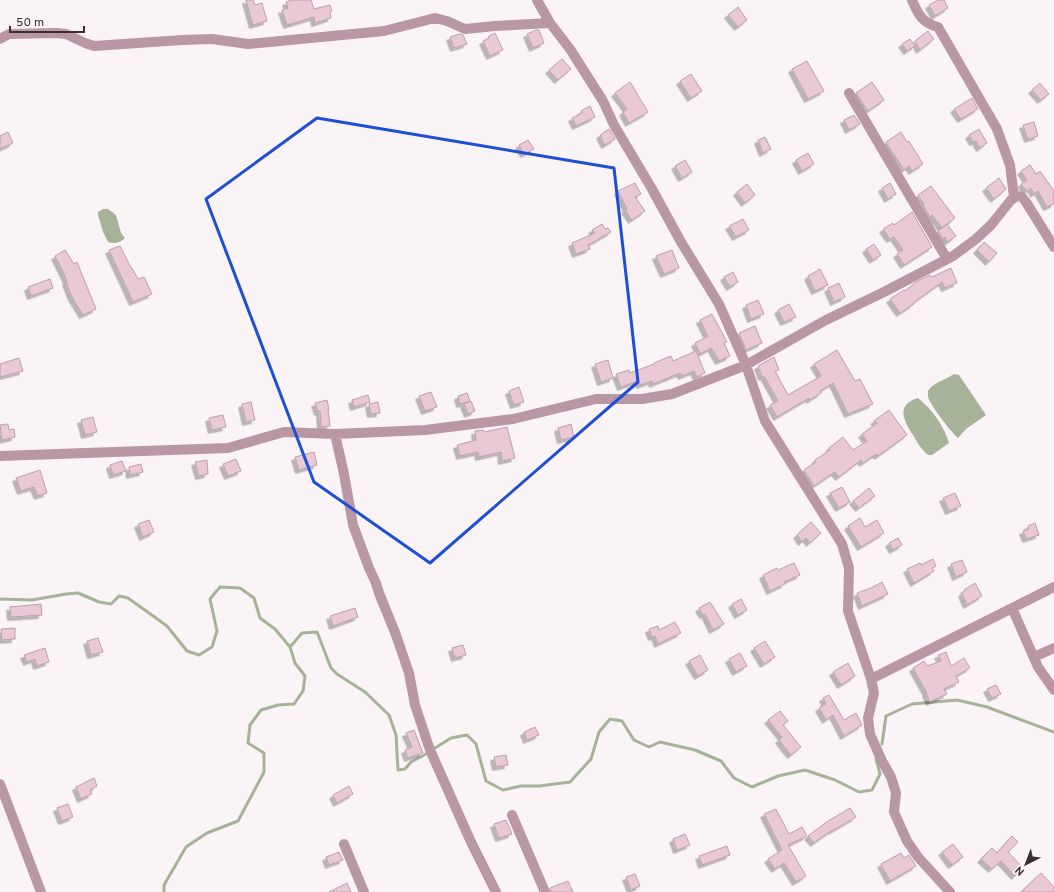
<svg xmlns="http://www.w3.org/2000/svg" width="1054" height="892" font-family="Overpass,sans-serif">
  <defs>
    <filter id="shadow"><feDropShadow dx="-3.5" dy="3.5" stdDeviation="0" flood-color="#0004"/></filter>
  </defs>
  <rect width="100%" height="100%" fill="#fbf4f7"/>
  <path fill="#a6b398" d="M 103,209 L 108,209 L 116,215 L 121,233 L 125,238 C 120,243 114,244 108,242 L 103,232 L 98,215 L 98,212 Z
    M 954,374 L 959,375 L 986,415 L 966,429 L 958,438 C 952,433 930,405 928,397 C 928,396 928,393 928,391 C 932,383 947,379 954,374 Z
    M 918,398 C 932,409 944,426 949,443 L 932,455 L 928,455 C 921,449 917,442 913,435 C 904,421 895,405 918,398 Z"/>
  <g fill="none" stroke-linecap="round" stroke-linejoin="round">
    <path stroke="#a6b398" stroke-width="3" d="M 0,599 L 32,600 L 66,594 L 78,593 L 99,602 L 111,604 L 119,596 L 128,598 L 167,626 L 187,651 L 199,655 L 212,647 L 217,631 L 210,599 L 220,587 L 240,588 L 254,598 L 260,618 L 275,629 L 290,647
      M 882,744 L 886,716 L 912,704 L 957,700 L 987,707 L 1054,732
      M 435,748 L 451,738 L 467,735 L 476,744 L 486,781 L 503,790 L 521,786 L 539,786 L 570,782 L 591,759 L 599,732 L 610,719 L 622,721 L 634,740 L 649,747 L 660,742 L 695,750 L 721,761 L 734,778 L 752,787 L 778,776 L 805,770 L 835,780 L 859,792 L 872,790 L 880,774 L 876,759
      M 164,892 L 164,885 L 186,847 L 207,833 L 238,821 L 264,772 L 264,753 L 248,743 L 250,725 L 261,710 L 278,705 L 294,704 L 303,691 L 305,676 L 295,663 L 290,647 L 302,633 L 317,632 L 331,668 L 337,674 L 365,692 L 389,715 L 396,735 L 398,770 L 405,769 L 411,762 L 426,754"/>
  </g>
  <path fill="#e9c9d6" stroke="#bd9eaa" filter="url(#shadow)" d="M 246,0 L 253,0 L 255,5 L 262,3 L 267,21 L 253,25 Z
    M 292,0 L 311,0 L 314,9 L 330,5 L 332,11 L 330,12 L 331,18 L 315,23 L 314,17 L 287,25 L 282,10 L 288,8 L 286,2 Z
    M 938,0 L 944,0 L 948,8 L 935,16 L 929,5 Z
    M 738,7 L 747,20 L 738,27 L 728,15 Z
    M 536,30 L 539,30 L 544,43 L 533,48 L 527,34 Z
    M 928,31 L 934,39 L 920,50 L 915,41 Z
    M 495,33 L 503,50 L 490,56 L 483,41 L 489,38 L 488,37 Z
    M 459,34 L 463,35 L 467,44 L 454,48 L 450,37 Z
    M 910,39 L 915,46 L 907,51 L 902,44 Z
    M 562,59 L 571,69 L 558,80 L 549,70 Z
    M 807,61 L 824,91 L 808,99 L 792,69 Z
    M 691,74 L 702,91 L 691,98 L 680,81 Z
    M 630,82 L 648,112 L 629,123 L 623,112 L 627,109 L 615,93 Z
    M 872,82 L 884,100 L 868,111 L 856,93 Z
    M 1040,83 L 1049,94 L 1041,100 L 1032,90 Z
    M 972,98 L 978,109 L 961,119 L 954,109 Z
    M 590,106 L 595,117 L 576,126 L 572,118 L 582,113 L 581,111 Z
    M 854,115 L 860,124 L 849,130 L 844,120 Z
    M 1034,122 L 1038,136 L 1028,139 L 1023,125 Z
    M 609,129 L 615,139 L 605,145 L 600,135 Z
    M 979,129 L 987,143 L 980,148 L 976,141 L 973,142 L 969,135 Z
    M 8,132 L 13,143 L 0,149 L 0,136 Z
    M 901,132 L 907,142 L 909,141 L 923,164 L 912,171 L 909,166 L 904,170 L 886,142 Z
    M 765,137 L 771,149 L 763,153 L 758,140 Z
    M 528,140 L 534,149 L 524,154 L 519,145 Z
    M 808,153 L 814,164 L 802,171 L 796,160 Z
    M 685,160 L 692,172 L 682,178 L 675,166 Z
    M 1030,165 L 1036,174 L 1040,171 L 1054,191 L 1054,204 L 1047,207 L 1038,191 L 1034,194 L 1031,188 L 1027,191 L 1021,184 L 1027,180 L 1021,171 Z
    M 999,178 L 1006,189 L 994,199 L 986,188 Z
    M 635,183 L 641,194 L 635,197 L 645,211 L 632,220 L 625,210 L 627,209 L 618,191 Z
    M 890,183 L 896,194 L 888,199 L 882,188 Z
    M 747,184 L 755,195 L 745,203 L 737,192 Z
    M 931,186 L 955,218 L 942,228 L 932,215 L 930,217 L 923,205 L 924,204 L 918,195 Z
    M 912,212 L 932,247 L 904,265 L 897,254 L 903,250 L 894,237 L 890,239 L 883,229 L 893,223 L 894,225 Z
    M 743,219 L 749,230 L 736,237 L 729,226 Z
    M 602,224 L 605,229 L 608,228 L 611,232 L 588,245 L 590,249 L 576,254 L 572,243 L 595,233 L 592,230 Z
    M 947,224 L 956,236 L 948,242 L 945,237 L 943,239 L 938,231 Z
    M 984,242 L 997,253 L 989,262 L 977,250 Z
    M 874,244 L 881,255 L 873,260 L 866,249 Z
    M 120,246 L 131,268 L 132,268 L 138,279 L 144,277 L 152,294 L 133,302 L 109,250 Z
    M 65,250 L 74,264 L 77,262 L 96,309 L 83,315 L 72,297 L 66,282 L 67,281 L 64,274 L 55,256 Z
    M 672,250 L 679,268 L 664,274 L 656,256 Z
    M 951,268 L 957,283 L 945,288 L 942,282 L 913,303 L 914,304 L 900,313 L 890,299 L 904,290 L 905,291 L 916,282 L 930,275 L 932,277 Z
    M 820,269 L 828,285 L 815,291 L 808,276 Z
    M 733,272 L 738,282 L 730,287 L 724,277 Z
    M 50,279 L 53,288 L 31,296 L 28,287 Z
    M 839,283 L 845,297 L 834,302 L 828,288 Z
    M 758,300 L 764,314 L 751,319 L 746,305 Z
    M 789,304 L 796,317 L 784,322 L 778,310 Z
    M 712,314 L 727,342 L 724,343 L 730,356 L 719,361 L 712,349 L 711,348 L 700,354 L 695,343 L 708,336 L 700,320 Z
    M 755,326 L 762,343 L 746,350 L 739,333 Z
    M 837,350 L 855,381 L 860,379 L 873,404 L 848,414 L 833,383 L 820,391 L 821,393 L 810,400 L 809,398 L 777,417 L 770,405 L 778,401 L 764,376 L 762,377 L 758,366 L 774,357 L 779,370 L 775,371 L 788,395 L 821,376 L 814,364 Z
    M 696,351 L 705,373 L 697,377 L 694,371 L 682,376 L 680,373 L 653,384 L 652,381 L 640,385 L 638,381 L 621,387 L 616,374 L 629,370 L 630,373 L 654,364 L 654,363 L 671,356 L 673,361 Z
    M 19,358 L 23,371 L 0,377 L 0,364 Z
    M 608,360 L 613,378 L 601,382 L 595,364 Z
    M 519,387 L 524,402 L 514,405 L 509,391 Z
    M 431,392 L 437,407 L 425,411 L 419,396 Z
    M 467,393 L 470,401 L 460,404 L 458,396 Z
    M 368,395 L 370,402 L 354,407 L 352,400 Z
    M 327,400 L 329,409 L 328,409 L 330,426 L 321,427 L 320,411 L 318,412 L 315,403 Z
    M 471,401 L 475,411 L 468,414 L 464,404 Z
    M 251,402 L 255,420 L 246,422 L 242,404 Z
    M 378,402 L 380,413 L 371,414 L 369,404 Z
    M 889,410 L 907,435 L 878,456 L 876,454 L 863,463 L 861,460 L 839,477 L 835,472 L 814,486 L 804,470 L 816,462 L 815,460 L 830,450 L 829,448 L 843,437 L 853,450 L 867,441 L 862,434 L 877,423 L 874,421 Z
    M 223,415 L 226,427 L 212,430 L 209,418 Z
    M 93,417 L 97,432 L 85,435 L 81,420 Z
    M 8,424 L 9,430 L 14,429 L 15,437 L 2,440 L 0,425 Z
    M 571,424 L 574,437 L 561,440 L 558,428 Z
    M 507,427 L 515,458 L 502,461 L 501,452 L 479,457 L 478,452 L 460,456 L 457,445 L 476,440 L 475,431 L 483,430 L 484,432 Z
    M 314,452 L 317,465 L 299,470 L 295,457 Z
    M 236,459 L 241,471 L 228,476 L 223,464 Z
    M 207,460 L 208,474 L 199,476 L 195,462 Z
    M 122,461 L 126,471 L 113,475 L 110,465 Z
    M 141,464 L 143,472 L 130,475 L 129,467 Z
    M 40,470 L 47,493 L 38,496 L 34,487 L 21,491 L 16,478 Z
    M 842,487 L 850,502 L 839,508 L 830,493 Z
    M 869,488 L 875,496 L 859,508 L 853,501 Z
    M 955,493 L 961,506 L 949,511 L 943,498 Z
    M 860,518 L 865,527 L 877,520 L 884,533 L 861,547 L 848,526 Z
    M 149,520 L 154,532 L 143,537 L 138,524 Z
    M 811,522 L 821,533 L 810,543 L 806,538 L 802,542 L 797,535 Z
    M 1035,523 L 1039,535 L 1026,539 L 1023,531 L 1029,529 L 1028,526 Z
    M 898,538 L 902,545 L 893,550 L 889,543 Z
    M 933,559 L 936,566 L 932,568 L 934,571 L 914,583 L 907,569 L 920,563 L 921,565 Z
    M 962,560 L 967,572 L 956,577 L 951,564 Z
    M 794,563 L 800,575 L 784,582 L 785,584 L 770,591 L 763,575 L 777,568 L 778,570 Z
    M 882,582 L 888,594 L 862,606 L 857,593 L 871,588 Z
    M 975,583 L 982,596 L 967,605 L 962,593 L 965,591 L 964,590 Z
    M 741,599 L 747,610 L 738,615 L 732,604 Z
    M 710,602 L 724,624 L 713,630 L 705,614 L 703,615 L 699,608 Z
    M 41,604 L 42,615 L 11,617 L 10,607 Z
    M 355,608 L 358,617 L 333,626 L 330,616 Z
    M 675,622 L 681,633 L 658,644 L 655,636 L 652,637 L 649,629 L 658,626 L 659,630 Z
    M 15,628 L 15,639 L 2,640 L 1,629 Z
    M 98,638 L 103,652 L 91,655 L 87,641 Z
    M 765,641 L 775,657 L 764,664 L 754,648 Z
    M 463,645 L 466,655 L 455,658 L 452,648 Z
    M 45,648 L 49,662 L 37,666 L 35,659 L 27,662 L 24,655 Z
    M 946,652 L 951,666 L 964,658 L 970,668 L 956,676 L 959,682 L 944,689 L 947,694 L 930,702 L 926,693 L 927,693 L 913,668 L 924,661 L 927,666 L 941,661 L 938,655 Z
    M 740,653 L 747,666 L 736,672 L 729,659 Z
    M 700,655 L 708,670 L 698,676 L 689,661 Z
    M 848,663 L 855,676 L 841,685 L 833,672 Z
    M 996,685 L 1001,694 L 992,698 L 987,689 Z
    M 829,695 L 844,720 L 856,713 L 862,725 L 844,736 L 833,715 L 826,720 L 819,708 L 826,704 L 823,698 Z
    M 780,711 L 788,721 L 783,725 L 801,747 L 791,755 L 779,740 L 782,737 L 768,720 Z
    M 535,727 L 539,735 L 527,740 L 524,732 Z
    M 414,730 L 423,753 L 408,758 L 405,750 L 412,747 L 406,733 Z
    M 506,755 L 508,765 L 496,767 L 494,757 Z
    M 94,778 L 97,786 L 90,790 L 92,794 L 81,799 L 76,787 Z
    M 349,786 L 353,794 L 337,803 L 333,795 Z
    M 68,804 L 73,817 L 62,821 L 57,808 Z
    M 850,808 L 856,817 L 832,831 L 832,830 L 814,843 L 808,836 L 828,821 Z
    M 776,809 L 789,834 L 802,827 L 807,836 L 788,845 L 806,876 L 796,882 L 784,863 L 775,869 L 768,859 L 782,850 L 764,814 Z
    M 506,820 L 512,834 L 499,838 L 494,824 Z
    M 685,834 L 690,845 L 677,850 L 673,839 Z
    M 1012,836 L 1018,842 L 1008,852 L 1023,868 L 1015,876 L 1001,861 L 992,869 L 981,859 L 992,848 L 997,853 Z
    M 953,844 L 963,857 L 952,865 L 942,852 Z
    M 727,846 L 730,855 L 702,865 L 699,856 Z
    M 339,852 L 343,860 L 329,865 L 326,857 Z
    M 901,853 L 904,858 L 909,855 L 916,866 L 890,881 L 881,864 Z
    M 1041,873 L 1054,887 L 1054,892 L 1021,892 Z
    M 635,874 L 640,886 L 631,890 L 626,877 Z
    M 568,881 L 573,892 L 551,892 L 550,888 Z
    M 347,883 L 351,892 L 329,892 Z"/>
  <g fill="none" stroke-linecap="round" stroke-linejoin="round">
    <path stroke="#ba97a5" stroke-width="10" d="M 537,0 L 550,23 L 570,49 L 603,101 L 614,125 L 652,189 L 681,242 L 719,304 L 746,365 L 765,421 L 842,544 L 849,568 L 848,611 L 871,679 L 874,693 L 868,718 L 870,734 L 882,761 L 891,777 L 896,793 L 894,812 L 907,841 L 918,857 L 950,892
      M 912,0 C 918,14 922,23 938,27 L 997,129 L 1010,165 L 1014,197
      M 0,39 L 9,34 L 57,33 L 66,34 L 85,43 L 94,46 L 182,40 L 212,39 L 248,44 L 384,31 L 435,18 L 447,21 L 465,29 L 495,26 L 550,23
      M 849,93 L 947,259
      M 335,434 L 344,474 L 353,525 L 369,568 L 376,583 L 379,593 L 396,635 L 409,673 L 415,705 L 430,750 L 471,842 L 496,892
      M 0,456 L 228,448 L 284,432 L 335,434 L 425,430 L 513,419 L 596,399 L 642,399 L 672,394 L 746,365 L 826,320 L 884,292 L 953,256 L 976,239 L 991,225 L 1011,200 L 1017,196 L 1022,197 L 1026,202 L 1054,247
      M 1012,608 L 1038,667 L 1054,690
      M 1034,657 L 1054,648
      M 871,679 L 1054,587
      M 0,784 L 41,892
      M 512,815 L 545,892
      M 344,844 L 364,892"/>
  </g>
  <path fill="none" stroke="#1d4ed8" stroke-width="3" stroke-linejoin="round" d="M 317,118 L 614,168 L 638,382 L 430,563 L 314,482 L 206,199 Z"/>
  <g transform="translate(1026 864) rotate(222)" stroke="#fbf4f7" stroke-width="3" paint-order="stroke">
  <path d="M0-3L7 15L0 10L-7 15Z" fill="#3a2e33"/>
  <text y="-6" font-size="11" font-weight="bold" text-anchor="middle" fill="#3a2e33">N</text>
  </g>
  <path d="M10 26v6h74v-6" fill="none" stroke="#3a2e33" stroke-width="2"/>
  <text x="16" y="26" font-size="12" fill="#3a2e33" stroke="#fbf4f7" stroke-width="3" paint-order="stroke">50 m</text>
</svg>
